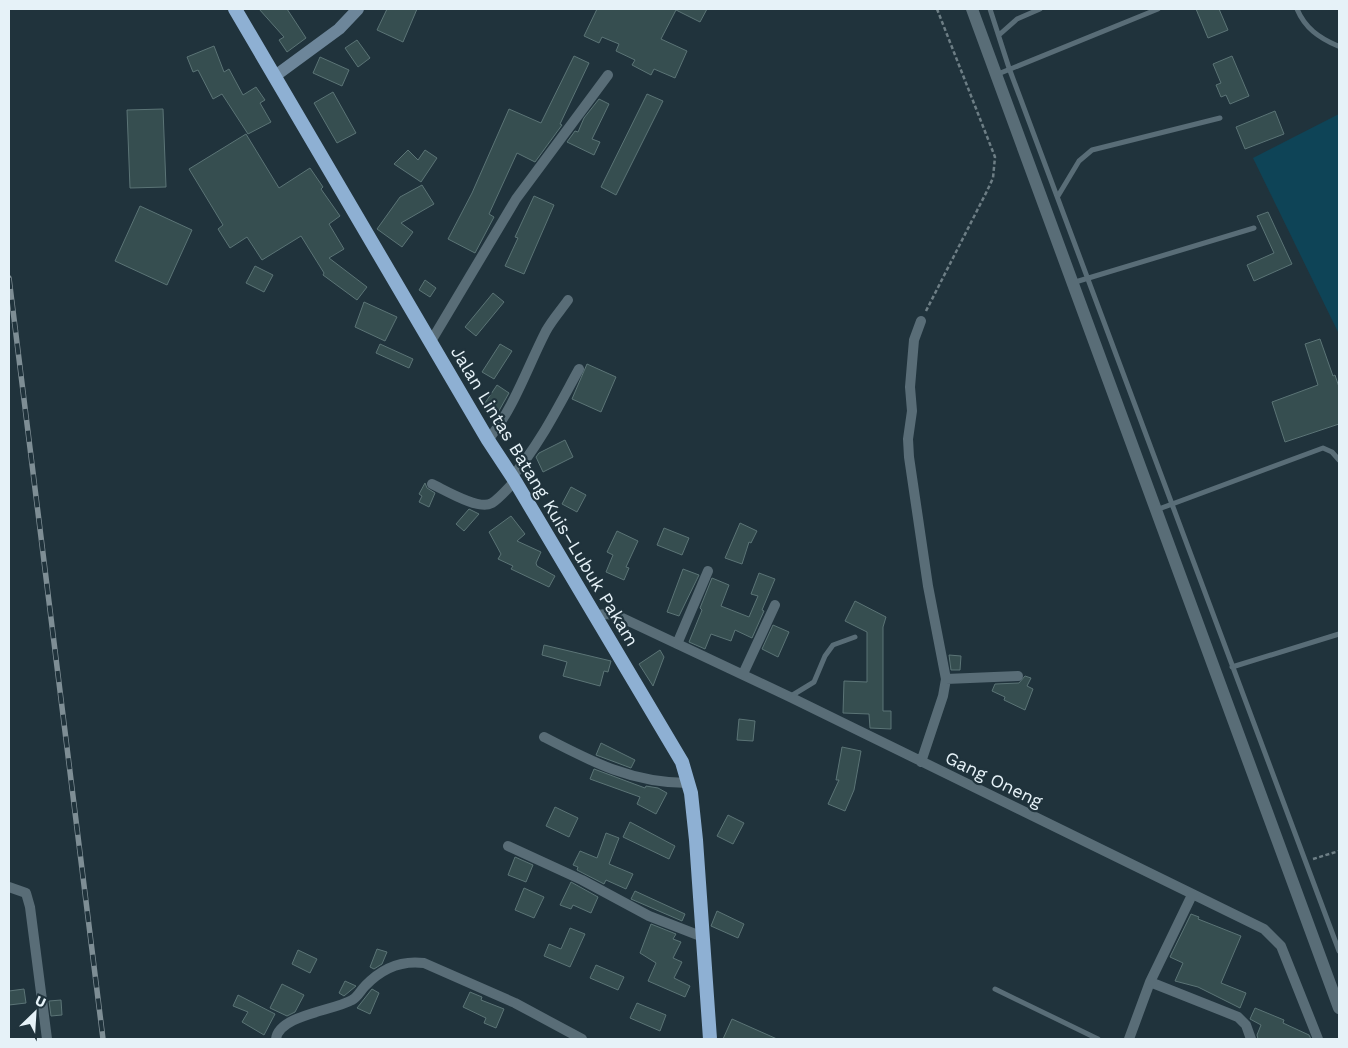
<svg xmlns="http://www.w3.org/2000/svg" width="1348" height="1048" font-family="'Work Sans',sans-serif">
  <rect width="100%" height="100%" fill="#20333c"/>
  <path fill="#0e4457" d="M 1339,114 L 1339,334 L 1253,158 Z"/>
  <path fill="#364e50" stroke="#5b7476" d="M 259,9 L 287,9 L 306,38 L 287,52 L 279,40 L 284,37 Z
    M 387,9 L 417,9 L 403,42 L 377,30 Z
    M 597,9 L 707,9 L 700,22 L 676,10 L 661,39 L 687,51 L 675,78 L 654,69 L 651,75 L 632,65 L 635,60 L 616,51 L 619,44 L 602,37 L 599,43 L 584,36 Z
    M 1196,9 L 1219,9 L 1228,30 L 1208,38 Z
    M 357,40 L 370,58 L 358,67 L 345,48 Z
    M 214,46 L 224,72 L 229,69 L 243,95 L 256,87 L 265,100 L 260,103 L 271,122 L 248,134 L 222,94 L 213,99 L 198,70 L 193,72 L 187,57 Z
    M 574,56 L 589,63 L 560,124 L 562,125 L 535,162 L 517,153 L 489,214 L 494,217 L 475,253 L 448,239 L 472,193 L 509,109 L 541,123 Z
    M 1232,56 L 1249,96 L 1230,104 L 1226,95 L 1221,97 L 1216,85 L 1221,83 L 1213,64 Z
    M 320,57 L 349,70 L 342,86 L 313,73 Z
    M 333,92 L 356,133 L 337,143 L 314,103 Z
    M 647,94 L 663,101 L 616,195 L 601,187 Z
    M 599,99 L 609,104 L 592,139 L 600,142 L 594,155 L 567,142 L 575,131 L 578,132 L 584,118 Z
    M 163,109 L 166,187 L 130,188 L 127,110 Z
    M 1275,111 L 1284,134 L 1245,149 L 1236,127 Z
    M 246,134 L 279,188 L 310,168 L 323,187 L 321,189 L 340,216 L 329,224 L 344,249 L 329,258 L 367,287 L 357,300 L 323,275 L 324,273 L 301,236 L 262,260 L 247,237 L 230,248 L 218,229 L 223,225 L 189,169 Z
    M 408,150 L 418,160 L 425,150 L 437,158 L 421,182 L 394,164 Z
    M 422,185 L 434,204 L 401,223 L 413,232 L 402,247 L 377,229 L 400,197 Z
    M 534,196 L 554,205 L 524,274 L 505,266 L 518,238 L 515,237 Z
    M 140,206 L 192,230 L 167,285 L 115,261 Z
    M 1268,212 L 1292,264 L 1254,281 L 1247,265 L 1274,253 L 1257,216 Z
    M 255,266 L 273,275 L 264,292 L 246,283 Z
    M 425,280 L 436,288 L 430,297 L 419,290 Z
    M 493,293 L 504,302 L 476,336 L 465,327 Z
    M 364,302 L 397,317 L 385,341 L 355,327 Z
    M 1320,339 L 1333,376 L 1335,375 L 1339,387 L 1339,424 L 1285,442 L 1272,402 L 1318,385 L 1305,344 Z
    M 380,344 L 413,359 L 409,368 L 376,353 Z
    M 500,344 L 512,351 L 494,379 L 482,372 Z
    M 587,364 L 616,377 L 601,412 L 572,399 Z
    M 497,385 L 509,393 L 496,416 L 483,406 Z
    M 565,440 L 573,457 L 543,472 L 536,457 L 539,453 Z
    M 425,483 L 427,488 L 435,493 L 429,507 L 419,502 L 422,496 L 419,494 Z
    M 571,487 L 586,495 L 577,512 L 562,504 Z
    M 469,509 L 479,514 L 464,531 L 456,524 Z
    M 511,516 L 525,534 L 517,541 L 541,552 L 536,563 L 537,566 L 555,576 L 549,587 L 511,569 L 513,566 L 498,559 L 501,554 L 489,532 Z
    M 740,523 L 757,531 L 751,543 L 749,542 L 742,564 L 725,558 Z
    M 664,528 L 689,538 L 682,555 L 657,545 Z
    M 617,531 L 638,541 L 626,567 L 629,568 L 624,580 L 606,572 L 613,555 L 607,552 Z
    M 683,569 L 699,575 L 679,616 L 667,612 Z
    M 759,573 L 775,579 L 762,610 L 764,611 L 752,638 L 735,630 L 731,641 L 711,634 L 705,649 L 689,642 L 702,610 L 700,608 L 712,578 L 729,585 L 721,606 L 749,617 L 758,596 L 751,594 Z
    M 855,601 L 886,617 L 883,627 L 883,711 L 891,711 L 891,729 L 870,728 L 869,714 L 843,713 L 844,681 L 867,682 L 867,632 L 845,621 Z
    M 773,625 L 789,632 L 778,657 L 762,649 Z
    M 544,645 L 611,661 L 608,672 L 604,671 L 600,686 L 563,676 L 567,662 L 542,655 Z
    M 660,650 L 664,657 L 653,686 L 639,664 Z
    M 949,655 L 961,656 L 960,670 L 951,670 Z
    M 1025,676 L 1031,678 L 1027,686 L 1033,689 L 1025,710 L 1004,700 L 1005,697 L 992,691 L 995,684 L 1019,683 Z
    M 739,719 L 755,721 L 753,741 L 737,740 Z
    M 601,743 L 635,760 L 631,768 L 596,755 Z
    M 842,747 L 861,751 L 854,790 L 845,811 L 828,804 L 839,780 L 836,780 Z
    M 594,769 L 645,788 L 646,786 L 658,788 L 667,793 L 656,814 L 637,804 L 640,797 L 590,779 Z
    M 555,807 L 578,818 L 569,837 L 546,826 Z
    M 728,815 L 744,823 L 733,844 L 717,836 Z
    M 630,822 L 675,846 L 669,859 L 623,837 Z
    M 606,833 L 619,838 L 609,864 L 633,874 L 626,889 L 606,880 L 604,884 L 577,870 L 578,867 L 573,865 L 580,851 L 597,858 Z
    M 515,857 L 533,865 L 526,882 L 508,875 Z
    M 571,882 L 598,897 L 591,913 L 573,905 L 571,909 L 560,905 Z
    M 524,888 L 544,897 L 534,918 L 515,910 Z
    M 635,891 L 685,914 L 682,921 L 631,899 Z
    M 717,911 L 744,924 L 738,938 L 711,926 Z
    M 1191,914 L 1199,917 L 1198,919 L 1241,936 L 1221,983 L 1246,993 L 1240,1008 L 1198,987 L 1175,981 L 1183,963 L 1170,957 Z
    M 651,924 L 676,934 L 673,939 L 681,942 L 673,958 L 682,962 L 674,978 L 690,986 L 685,997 L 648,981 L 656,963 L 640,953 Z
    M 570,928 L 585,934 L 570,967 L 544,956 L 549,944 L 561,949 Z
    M 377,949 L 387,952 L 382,964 L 374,969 L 370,967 Z
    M 298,950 L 317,959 L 310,973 L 292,964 Z
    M 596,965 L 624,977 L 618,990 L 590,978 Z
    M 345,981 L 356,986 L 344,996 L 339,993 Z
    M 282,984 L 304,995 L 295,1012 L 287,1016 L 270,1008 Z
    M 24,989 L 26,1003 L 9,1005 L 9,991 Z
    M 372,989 L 379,993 L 370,1014 L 357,1008 Z
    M 470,992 L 482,997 L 481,1000 L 504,1009 L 496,1028 L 484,1023 L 486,1018 L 463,1007 Z
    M 238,995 L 275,1014 L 264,1035 L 242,1022 L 248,1012 L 233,1006 Z
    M 61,1000 L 62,1015 L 51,1016 L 49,1001 Z
    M 637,1003 L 666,1015 L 660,1031 L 630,1018 Z
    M 1255,1008 L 1284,1020 L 1283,1023 L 1309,1035 L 1311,1039 L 1258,1039 L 1257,1035 L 1261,1025 L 1250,1019 Z
    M 732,1019 L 777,1039 L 723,1039 Z"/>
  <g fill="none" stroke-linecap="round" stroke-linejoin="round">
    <path stroke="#6d7e85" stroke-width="2.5" stroke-dasharray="4 2.5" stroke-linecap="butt" d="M 926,311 L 987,191 L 993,178 L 995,157 L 937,9
      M 1313,859 L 1339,851"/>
    <path stroke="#596d77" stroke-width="5" d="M 990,9 L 1009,68 L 1339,951
      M 1297,9 C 1305,28 1319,38 1338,46
      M 999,35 L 1017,19 L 1040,9
      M 998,74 L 1158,9
      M 1058,196 L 1079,161 L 1092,150 L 1220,118
      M 1072,283 L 1254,228
      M 1156,510 L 1323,448 L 1332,452 L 1339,460
      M 1232,667 L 1339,634
      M 791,696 L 814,682 L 825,656 L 833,645 L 855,637
      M 995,989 L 1098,1039"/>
    <path stroke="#596d77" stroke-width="10" d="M 430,343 L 516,199 L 608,75
      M 488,440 C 514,408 527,368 546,331 C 552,320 561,310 568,300
      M 512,477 C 540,444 558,407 579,369
      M 432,484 C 445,490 479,511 492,503 C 500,498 508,488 515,481
      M 596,615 L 607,614 L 618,616 L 790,697 L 1264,929 L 1281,946 L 1318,1039
      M 677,644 L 708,571
      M 743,674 L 775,605
      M 946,679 L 1018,676
      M 544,737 C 592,762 632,783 688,783
      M 921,762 L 943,696 L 946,679 L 928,586 L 909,457 L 908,439 L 912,411 L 910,387 L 914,340 L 921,321
      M 508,846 L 582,880 L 649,916 L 703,937
      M 9,887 L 26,893 L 30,907 L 47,1039
      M 1150,982 L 1238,1017 L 1246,1025 L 1251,1039
      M 276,1039 C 279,1015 333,1011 352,1000 C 357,998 361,990 365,986 C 381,969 401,960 424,963 L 515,1003 L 582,1039
      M 1129,1039 L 1150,982 L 1192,895"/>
    <path stroke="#596d77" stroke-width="12" d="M 972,9 L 1339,1008"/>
    <path stroke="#6d869a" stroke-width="12" d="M 275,76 L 339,29 L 358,9"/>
    <path stroke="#8eb0d3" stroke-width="14" d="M 235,9 L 488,440 L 515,481 L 682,762 L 691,793 L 696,840 L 710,1039"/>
    <g stroke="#7e8e95" stroke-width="5.5">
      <path id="rail" d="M 9,278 L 103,1039"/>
    </g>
    <use href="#rail" stroke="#20333c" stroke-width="4" stroke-dasharray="11" stroke-linecap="butt"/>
  </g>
  <g text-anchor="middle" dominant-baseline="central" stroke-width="4.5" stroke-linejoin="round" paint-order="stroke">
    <g font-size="18" fill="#e6f2f8" stroke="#20333c">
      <text transform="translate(545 496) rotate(59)">Jalan Lintas Batang Kuis–Lubuk Pakam</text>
      <text transform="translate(994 779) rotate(26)">Gang Oneng</text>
    </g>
  </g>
  <rect width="1348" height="1048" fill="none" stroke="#e6f2f8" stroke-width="20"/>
  <g transform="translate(35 1013) rotate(25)" stroke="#20333c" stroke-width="4" paint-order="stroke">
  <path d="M0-4L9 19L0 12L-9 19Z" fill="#e6f2f8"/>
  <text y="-8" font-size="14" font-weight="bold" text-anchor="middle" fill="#e6f2f8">U</text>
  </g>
</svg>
